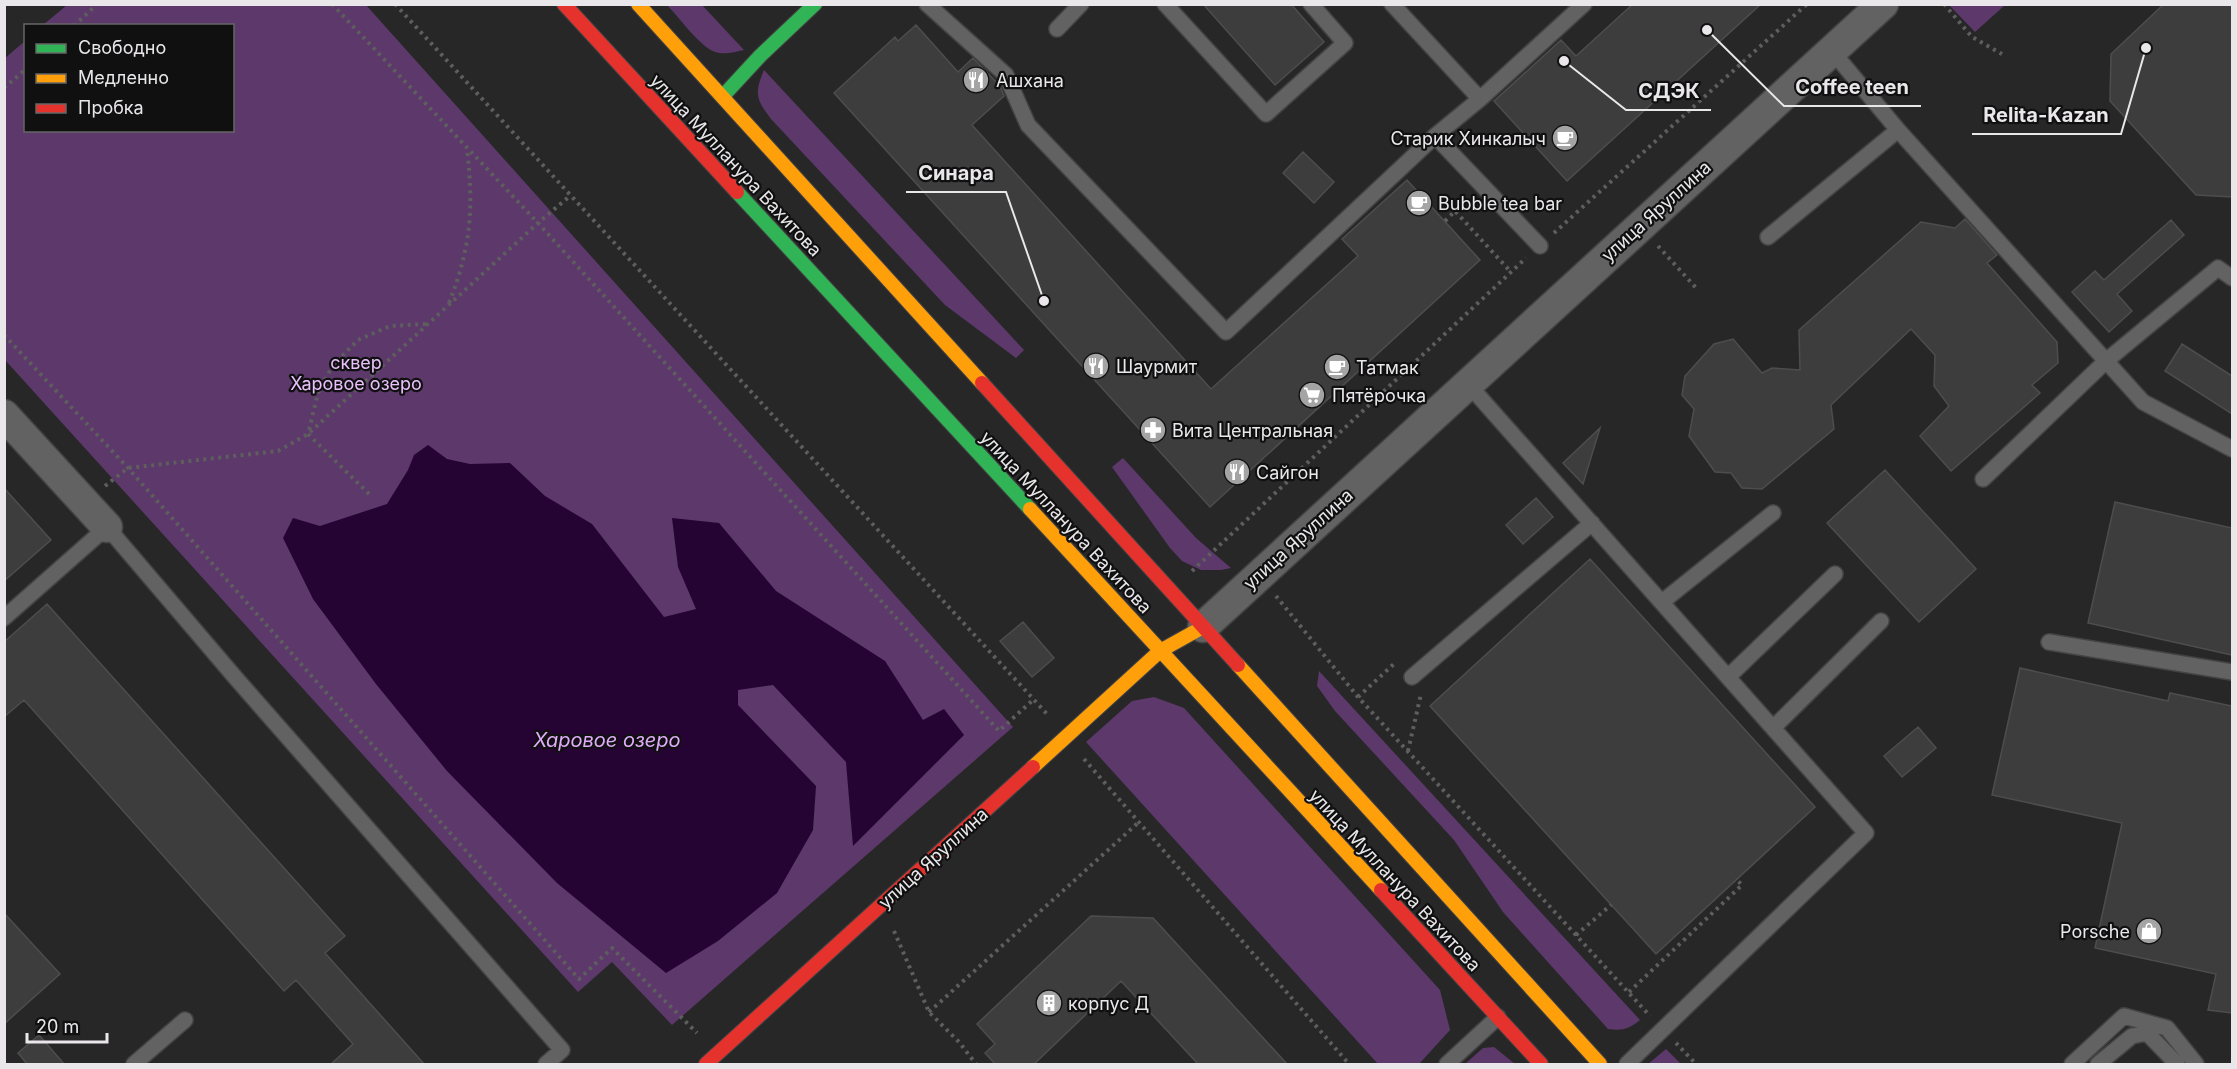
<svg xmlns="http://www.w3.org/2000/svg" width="2237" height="1069" font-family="Inter,sans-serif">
  <rect width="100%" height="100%" fill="#282728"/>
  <path fill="#5c386b" d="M 67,5 L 366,5 L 1013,727 L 672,1025 L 612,962 L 578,992 L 5,360 L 4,59 L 25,41 L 26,130 L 232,130 L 232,26 L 43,25 Z
    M 667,5 L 702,5 L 744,50 C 735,52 724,55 715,52 C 699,46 679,17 667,5 Z
    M 1949,5 L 2005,5 L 1975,32 Z
    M 764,70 L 1024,350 L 1016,358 L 945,305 L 771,119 C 756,99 754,94 764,70 Z
    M 1123,458 L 1196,538 L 1231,568 L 1221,570 L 1201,570 L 1182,561 L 1170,548 L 1112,467 Z
    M 1319,671 L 1640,1020 C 1629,1029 1622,1031 1608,1029 L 1503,912 L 1454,840 L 1335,711 L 1317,686 Z
    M 1154,697 L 1184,708 L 1440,990 L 1450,1030 L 1419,1064 L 1378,1064 L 1086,742 L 1132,701 Z
    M 1494,1047 L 1515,1064 L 1465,1064 L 1483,1048 Z
    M 1666,1049 L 1681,1064 L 1648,1064 Z"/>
  <path fill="#250433" d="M 428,445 L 447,459 L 470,464 L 510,463 L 545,496 L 592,524 L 664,617 L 696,609 L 678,567 L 672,518 L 719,523 L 776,591 L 885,661 L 923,720 L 944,709 L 964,735 L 853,846 L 846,762 L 773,685 L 738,690 L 738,705 L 816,786 L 813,830 L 777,893 L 718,941 L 666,973 L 557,883 L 447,771 L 376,684 L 313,599 L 283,538 L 293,518 L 320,526 L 387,504 L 408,470 L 414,455 Z"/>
  <path fill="#3e3d3e" stroke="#4e4d4e" stroke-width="1.5" d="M 1203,4 L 1291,4 L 1324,42 L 1275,85 Z
    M 1633,4 L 1761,4 L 1567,181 L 1494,101 L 1561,40 L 1576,56 Z
    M 2164,4 L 2232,4 L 2232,197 L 2196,195 L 2110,101 L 2111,54 Z
    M 916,25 L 958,72 L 973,58 L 1000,86 L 1004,96 L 972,125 L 1211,389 L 1358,256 L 1342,239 L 1407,180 L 1480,260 L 1210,507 L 834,93 L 895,37 L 898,41 Z
    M 1303,152 L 1334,182 L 1314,203 L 1283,173 Z
    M 1965,219 L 1997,255 L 1987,263 L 2057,342 L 2058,363 L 2032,385 L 2040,393 L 1951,471 L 1920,436 L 1949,406 L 1934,386 L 1935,355 L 1911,329 L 1831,405 L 1834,429 L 1762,489 L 1742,488 L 1731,473 L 1715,472 L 1689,436 L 1694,409 L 1682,395 L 1685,376 L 1714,344 L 1733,339 L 1762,373 L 1772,368 L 1800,370 L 1799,330 L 1921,222 L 1955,228 Z
    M 2171,220 L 2184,235 L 2117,294 L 2132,311 L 2109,332 L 2072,292 L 2095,271 L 2104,280 Z
    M 2182,344 L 2232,376 L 2232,414 L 2165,371 Z
    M 1600,428 L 1583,484 L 1563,463 Z
    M 1885,470 L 1976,569 L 1919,622 L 1827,523 Z
    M 4,488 L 51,540 L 4,581 Z
    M 1536,498 L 1553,517 L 1523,544 L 1506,525 Z
    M 2115,502 L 2232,528 L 2232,655 L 2088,623 Z
    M 1590,559 L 1815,807 L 1656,954 L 1430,706 Z
    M 47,604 L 345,936 L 325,953 L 425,1065 L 330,1065 L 353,1044 L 296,980 L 284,991 L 24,700 L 4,717 L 4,642 Z
    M 1023,622 L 1054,658 L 1032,677 L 1000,641 Z
    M 2020,668 L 2168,701 L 2170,693 L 2232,706 L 2232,1013 L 2208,1010 L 2216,974 L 2095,948 L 2122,823 L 1992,795 Z
    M 1918,727 L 1936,748 L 1902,777 L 1884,756 Z
    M 4,913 L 60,974 L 4,1024 Z
    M 1091,916 L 1153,918 L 1288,1065 L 1199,1065 L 1121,981 L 1033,1065 L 996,1065 L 985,1053 L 995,1044 L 977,1024 Z
    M 39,1035 L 65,1065 L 28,1065 L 18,1053 Z"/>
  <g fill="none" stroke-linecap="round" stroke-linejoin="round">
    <g stroke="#444344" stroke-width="18">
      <path id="lane" d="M 927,4 L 1006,75 L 1028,125 L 1226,332 L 1435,136
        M 1165,4 L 1266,114 L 1345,43 L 1311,4
        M 1392,4 L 1480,99
        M 1057,29 L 1081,4
        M 1898,130 L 2143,402 L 2232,449
        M 1768,237 L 1898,130 L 1832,51
        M 1540,246 L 1435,136 L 1480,99 L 1584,4
        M 1468,384 L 1866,833 L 1627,1064
        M 1983,479 L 2106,361 L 2218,268 L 2232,278
        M 1662,602 L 1773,513
        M 4,618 L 107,527 L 234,676 L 562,1050 L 546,1064
        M 2049,642 L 2232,672
        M 1412,677 L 1592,523
        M 1728,677 L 1835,574
        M 1773,728 L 1881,621
        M 134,1064 L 185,1020
        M 1447,1064 L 1498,1017
        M 2072,1064 L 2124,1016 L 2167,1028 L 2196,1064
        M 2098,1064 L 2132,1036 L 2147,1033 L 2177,1064"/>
    </g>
    <g stroke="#444344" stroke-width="33">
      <path id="street" d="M 4,415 L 107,527
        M 1203,627 L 1883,4"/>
    </g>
    <g stroke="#444344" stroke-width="16">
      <path id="fast" d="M 723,96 L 760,56 L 815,4
        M 737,192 L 1030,509"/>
    </g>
    <g stroke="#444344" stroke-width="16">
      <path id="slow" d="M 638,4 L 982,383
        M 1030,509 L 1381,890
        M 1238,665 L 1600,1064
        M 1033,767 L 1160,651 L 1203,627"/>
    </g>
    <g stroke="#444344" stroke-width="16">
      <path id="jam" d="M 564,4 L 737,192
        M 982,383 L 1238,665
        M 1381,890 L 1541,1064
        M 706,1064 L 1033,767"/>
    </g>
    <path stroke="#5e5e5e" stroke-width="4" stroke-dasharray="3 4.5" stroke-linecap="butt" d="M 332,4 L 538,223 L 999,731 L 1034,699
      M 395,4 L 1047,714
      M 1944,4 L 1972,37 L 2002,54
      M 74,26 L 97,4
      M 4,88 L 26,69
      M 1445,221 L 1455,211 L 1510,271
      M 1554,233 L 1807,4
      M 1658,246 L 1698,290
      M 449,303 C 471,247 474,208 467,149
      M 4,335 L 128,468 L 579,979 L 612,948 L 697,1033
      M 105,486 L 128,468 L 278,451 L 308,434 L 538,223 L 571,195
      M 369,494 L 308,434 L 318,393 L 333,365 L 358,340 L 390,326 L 426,324
      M 1192,571 L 1526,258
      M 1276,596 L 1358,697 L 1650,1016
      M 1358,697 L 1395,663
      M 1408,751 L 1421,694
      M 1084,759 L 1349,1064
      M 894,931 L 929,1012 L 959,1042 L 976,1064
      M 1576,935 L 1611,905
      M 1629,992 L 1742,885 L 1737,880
      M 929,1012 L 1139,822
      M 1676,1043 L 1696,1064"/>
    <use href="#lane" stroke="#636263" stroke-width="15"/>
    <use href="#street" stroke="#636263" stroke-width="30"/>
    <use href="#fast" stroke="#30b455" stroke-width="14"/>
    <use href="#slow" stroke="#ff9f0a" stroke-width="14"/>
    <use href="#jam" stroke="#e5322d" stroke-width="14"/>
  </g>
  <defs>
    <g id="restaurant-disc" transform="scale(1.35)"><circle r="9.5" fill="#a5a4a5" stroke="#101011"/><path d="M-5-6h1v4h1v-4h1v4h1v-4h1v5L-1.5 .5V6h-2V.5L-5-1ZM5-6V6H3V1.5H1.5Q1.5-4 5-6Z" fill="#fff"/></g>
    <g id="cafe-disc" transform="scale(1.35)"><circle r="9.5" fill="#a5a4a5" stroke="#101011"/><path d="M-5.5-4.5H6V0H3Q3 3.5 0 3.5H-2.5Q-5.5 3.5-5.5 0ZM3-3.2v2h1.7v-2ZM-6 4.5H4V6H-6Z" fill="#fff"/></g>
    <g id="supermarket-disc" transform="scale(1.35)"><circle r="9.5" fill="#a5a4a5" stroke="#101011"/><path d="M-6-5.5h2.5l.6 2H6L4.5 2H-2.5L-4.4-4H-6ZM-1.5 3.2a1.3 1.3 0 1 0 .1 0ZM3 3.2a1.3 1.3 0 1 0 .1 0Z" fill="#fff"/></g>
    <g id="pharmacy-disc" transform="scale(1.35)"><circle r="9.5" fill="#a5a4a5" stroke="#101011"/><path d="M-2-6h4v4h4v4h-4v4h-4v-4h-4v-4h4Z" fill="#fff"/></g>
    <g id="shop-disc" transform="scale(1.35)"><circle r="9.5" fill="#a5a4a5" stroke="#101011"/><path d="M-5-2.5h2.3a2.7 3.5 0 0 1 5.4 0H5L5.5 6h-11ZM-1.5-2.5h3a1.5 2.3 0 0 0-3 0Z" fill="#fff"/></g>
    <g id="building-disc" transform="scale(1.35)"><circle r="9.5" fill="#a5a4a5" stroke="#101011"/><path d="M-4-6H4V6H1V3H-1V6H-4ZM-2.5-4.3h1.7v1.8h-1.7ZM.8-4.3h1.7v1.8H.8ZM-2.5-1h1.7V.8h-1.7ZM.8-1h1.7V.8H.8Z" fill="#fff"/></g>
  </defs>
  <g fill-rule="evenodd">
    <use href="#restaurant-disc" x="976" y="80"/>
    <use href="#cafe-disc" x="1565" y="138"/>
    <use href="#cafe-disc" x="1419" y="203"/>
    <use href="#restaurant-disc" x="1096" y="366"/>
    <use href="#cafe-disc" x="1337" y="367"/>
    <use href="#supermarket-disc" x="1312" y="395"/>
    <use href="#pharmacy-disc" x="1153" y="430"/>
    <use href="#restaurant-disc" x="1237" y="472"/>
    <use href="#shop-disc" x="2149" y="931"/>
    <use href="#building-disc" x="1049" y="1003"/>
  </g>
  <g text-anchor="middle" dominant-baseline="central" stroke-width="4.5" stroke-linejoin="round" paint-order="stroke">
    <g font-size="18" fill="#e9e7e9" stroke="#101011" text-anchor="start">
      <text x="996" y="80">Ашхана</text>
      <text x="1546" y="138" text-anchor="end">Старик Хинкалыч</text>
      <text x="1438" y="203">Bubble tea bar</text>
      <text x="1116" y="366">Шаурмит</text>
      <text x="1356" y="367">Татмак</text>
      <text x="1332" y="395">Пятёрочка</text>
      <text x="1172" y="430">Вита Центральная</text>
      <text x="1256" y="472">Сайгон</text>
      <text x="2130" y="931" text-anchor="end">Porsche</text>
      <text x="1068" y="1003">корпус Д</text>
    </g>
    <g font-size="18" fill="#e9e7e9" stroke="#101011">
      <text transform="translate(736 165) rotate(47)">улица Мулланура Вахитова</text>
      <text transform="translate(1656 211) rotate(-42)">улица Яруллина</text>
      <text transform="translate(1066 522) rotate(47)">улица Мулланура Вахитова</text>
      <text transform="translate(1298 539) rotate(-42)">улица Яруллина</text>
      <text transform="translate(933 858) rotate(-42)">улица Яруллина</text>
      <text transform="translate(1395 880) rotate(47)">улица Мулланура Вахитова</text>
    </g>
    <g font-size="18" fill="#e9c0fc" stroke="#101011">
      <text x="356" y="362">сквер<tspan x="356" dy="21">Харовое озеро</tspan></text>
    </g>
    <g font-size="20" font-style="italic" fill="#e0abfa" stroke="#101011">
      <text x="607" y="740">Харовое озеро</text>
    </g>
  </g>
  <path fill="none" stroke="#e9e7e9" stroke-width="2" d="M1707 30L1784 106H1921M1564 61L1626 110H1711M2146 48L2121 134H1972M1044 301L1006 192H906"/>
  <g fill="#e9e7e9" stroke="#101011" stroke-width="2">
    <circle cx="1707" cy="30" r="6"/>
    <circle cx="1564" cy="61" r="6"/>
    <circle cx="2146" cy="48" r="6"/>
    <circle cx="1044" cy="301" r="6"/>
  </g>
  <g font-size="20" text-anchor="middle" font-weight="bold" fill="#e9e7e9" stroke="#101011" stroke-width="4.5" stroke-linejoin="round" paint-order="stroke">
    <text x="1852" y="94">Coffee teen</text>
    <text x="1669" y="98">СДЭК</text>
    <text x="2046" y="122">Relita-Kazan</text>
    <text x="956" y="180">Синара</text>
  </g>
  <rect width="2237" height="1069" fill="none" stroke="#e9e7e9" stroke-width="12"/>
  <rect x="24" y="24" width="210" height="108" fill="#101011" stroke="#676667" stroke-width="1.5"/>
  <rect x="36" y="44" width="30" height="9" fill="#30b455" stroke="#676667" stroke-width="1.5"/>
  <text x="78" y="54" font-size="18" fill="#e9e7e9">Свободно</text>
  <rect x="36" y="74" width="30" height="9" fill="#ff9f0a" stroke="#676667" stroke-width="1.5"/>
  <text x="78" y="84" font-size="18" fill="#e9e7e9">Медленно</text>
  <rect x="36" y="104" width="30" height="9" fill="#e5322d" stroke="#676667" stroke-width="1.5"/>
  <text x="78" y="114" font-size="18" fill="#e9e7e9">Пробка</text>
  <path d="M27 1033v9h80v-9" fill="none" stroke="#e9e7e9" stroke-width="3"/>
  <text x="36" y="1033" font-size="18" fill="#e9e7e9" stroke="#101011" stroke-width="4.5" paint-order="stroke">20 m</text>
</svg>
